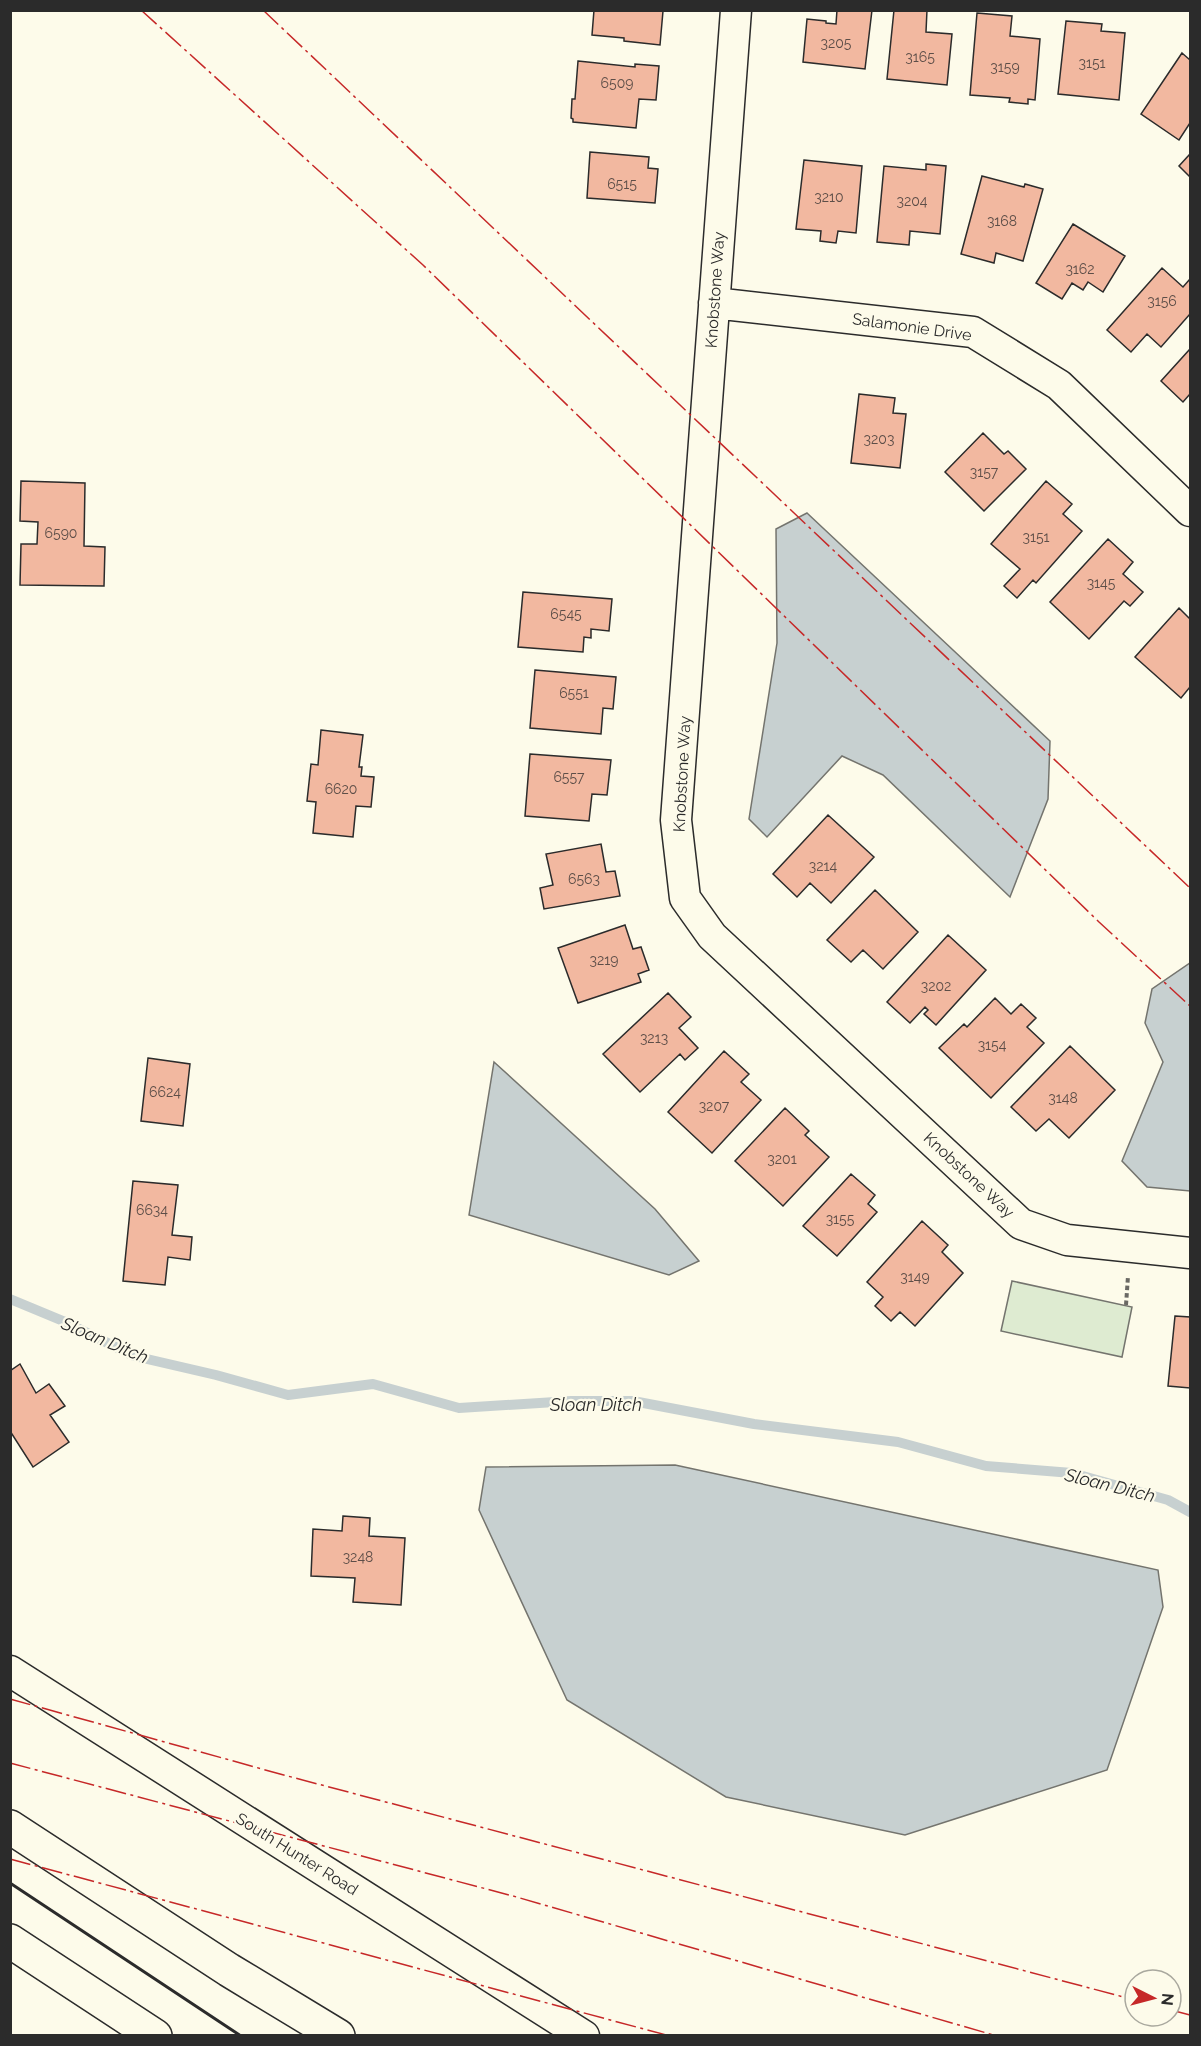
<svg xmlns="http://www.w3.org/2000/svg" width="1201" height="2046" font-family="Raleway,sans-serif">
  <rect width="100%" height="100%" fill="#fdfbea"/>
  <path fill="#deebd1" stroke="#74746e" stroke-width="1.5" d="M 1012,1281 L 1132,1307 L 1122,1357 L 1001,1331 Z"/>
  <path fill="#c7d0d0" stroke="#74746e" stroke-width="1.5" d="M 807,513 L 1050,741 L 1048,799 L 1010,897 L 883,775 L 842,756 L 767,837 L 749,819 L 777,643 L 776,529 Z
    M 1190,963 L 1190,1191 L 1147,1187 L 1122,1161 L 1163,1062 L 1145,1023 L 1152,989 Z
    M 494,1062 L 655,1209 L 699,1261 L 669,1275 L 469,1215 Z
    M 675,1465 L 1158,1570 L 1163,1607 L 1107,1770 L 905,1835 L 726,1797 L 567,1700 L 479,1510 L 486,1467 Z"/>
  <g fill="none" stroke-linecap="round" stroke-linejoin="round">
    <path stroke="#c7d0d0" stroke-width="10" d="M 10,1299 L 63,1321 L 134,1356 L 216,1375 L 288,1395 L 373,1384 L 459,1408 L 571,1401 L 633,1401 L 754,1424 L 898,1442 L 986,1466 L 1072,1473 L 1168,1500 L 1190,1512"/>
  </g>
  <path fill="#f2b8a0" stroke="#2b2b2b" stroke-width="1.5" d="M 594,10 L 663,11 L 660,45 L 624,41 L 624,38 L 592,35 Z
    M 837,10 L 872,10 L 865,69 L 803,62 L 807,19 L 826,21 L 826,23 L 836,24 Z
    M 894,10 L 927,10 L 926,32 L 952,34 L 947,85 L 887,79 Z
    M 977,13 L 1012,16 L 1010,36 L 1040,39 L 1035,100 L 1028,99 L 1028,104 L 1009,102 L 1010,98 L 970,95 Z
    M 1066,21 L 1102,24 L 1101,31 L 1125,33 L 1119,100 L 1058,94 Z
    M 1182,53 L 1190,60 L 1190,123 L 1179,140 L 1141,114 Z
    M 578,61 L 635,67 L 635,64 L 659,66 L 656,100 L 639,99 L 636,128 L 573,122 L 573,119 L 571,118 L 572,99 L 575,99 Z
    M 590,152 L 649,157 L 648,168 L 658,169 L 655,203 L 587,198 Z
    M 1190,154 L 1190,177 L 1179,166 Z
    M 804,160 L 862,166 L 856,233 L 838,231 L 836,243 L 820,241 L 821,231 L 796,229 Z
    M 926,164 L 946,166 L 940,234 L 910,231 L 909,245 L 877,242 L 884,166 L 926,170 Z
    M 982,176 L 1024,187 L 1025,184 L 1043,189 L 1023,261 L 996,253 L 994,263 L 961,254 Z
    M 1073,224 L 1125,256 L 1103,292 L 1088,282 L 1083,290 L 1072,283 L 1062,299 L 1036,283 Z
    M 1162,268 L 1183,287 L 1190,279 L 1190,314 L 1161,347 L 1147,334 L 1131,352 L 1107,330 Z
    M 1190,349 L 1190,394 L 1183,402 L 1161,381 Z
    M 859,394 L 895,398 L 893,413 L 906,414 L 900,468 L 851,463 Z
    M 983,433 L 1004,454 L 1008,451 L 1026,469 L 984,511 L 945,472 Z
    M 21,481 L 85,483 L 84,546 L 105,547 L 104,586 L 20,585 L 21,544 L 37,544 L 38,522 L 20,521 Z
    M 1046,481 L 1072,504 L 1063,514 L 1082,531 L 1036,583 L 1033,580 L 1017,598 L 1004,586 L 1020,569 L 991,544 Z
    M 1108,539 L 1133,562 L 1123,574 L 1143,592 L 1130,606 L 1124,601 L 1089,639 L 1050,602 Z
    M 523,592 L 612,599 L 609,631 L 591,629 L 591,638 L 584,637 L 583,652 L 518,647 Z
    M 1179,608 L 1190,619 L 1190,687 L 1181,698 L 1135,657 Z
    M 535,670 L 616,677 L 613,709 L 603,708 L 601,734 L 530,728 Z
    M 321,730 L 363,735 L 359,767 L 362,767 L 361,776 L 374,777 L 371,807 L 356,806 L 353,837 L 313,833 L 316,802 L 307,801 L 311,764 L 318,765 Z
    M 530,754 L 611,760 L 607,795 L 592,794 L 589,821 L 525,816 Z
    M 828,815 L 874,857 L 831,903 L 810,883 L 797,897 L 773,874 Z
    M 601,844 L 606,872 L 615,871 L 620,896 L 544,909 L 540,888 L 553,885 L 546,854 Z
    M 875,890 L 918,932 L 883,969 L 863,950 L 851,962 L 827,940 Z
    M 625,925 L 633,949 L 641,947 L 649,970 L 638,974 L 641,982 L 578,1003 L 558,948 Z
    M 948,935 L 986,970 L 936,1025 L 924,1014 L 928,1010 L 925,1007 L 910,1023 L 887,1002 Z
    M 668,993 L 691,1017 L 679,1028 L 698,1048 L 685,1060 L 680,1054 L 640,1092 L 603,1054 Z
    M 995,998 L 1011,1014 L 1021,1004 L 1036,1018 L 1027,1027 L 1044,1043 L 991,1098 L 939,1048 L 964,1024 L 967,1027 Z
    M 1070,1046 L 1115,1090 L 1069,1138 L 1049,1119 L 1036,1131 L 1011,1107 Z
    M 724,1051 L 749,1074 L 741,1082 L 761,1100 L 712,1153 L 668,1112 Z
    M 148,1058 L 190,1064 L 183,1126 L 141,1121 Z
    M 785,1108 L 809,1131 L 805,1135 L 829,1157 L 783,1206 L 735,1161 Z
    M 851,1174 L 875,1195 L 868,1204 L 877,1212 L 837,1256 L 803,1226 Z
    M 133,1181 L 178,1185 L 172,1235 L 192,1237 L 190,1260 L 168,1257 L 165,1285 L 123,1281 Z
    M 922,1221 L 948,1245 L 942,1252 L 963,1273 L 915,1326 L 900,1312 L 891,1321 L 875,1306 L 883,1297 L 867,1282 Z
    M 1175,1316 L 1190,1317 L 1190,1388 L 1168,1386 Z
    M 20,1364 L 36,1393 L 49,1384 L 65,1406 L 50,1415 L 69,1442 L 33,1467 L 10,1431 L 10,1371 Z
    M 343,1516 L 370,1518 L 369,1536 L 405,1538 L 401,1605 L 353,1602 L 355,1578 L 311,1576 L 313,1529 L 342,1531 Z"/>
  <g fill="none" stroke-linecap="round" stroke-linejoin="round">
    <g stroke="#2b2b2b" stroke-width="33">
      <path id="street" d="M 736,10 L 676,820 L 685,898 L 712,936 L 1021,1224 L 1067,1240 L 1190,1253
        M 714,303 L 973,332 L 1059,385 L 1190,511
        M 10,1671 L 584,2036"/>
    </g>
    <g stroke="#2b2b2b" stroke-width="36">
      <path id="highway" d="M 10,1827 L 229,1970 L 338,2036
        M 10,1941 L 155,2036"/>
    </g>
    <path stroke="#6a6964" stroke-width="4" stroke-dasharray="4.5 3" stroke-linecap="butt" d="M 1126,1305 L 1128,1276"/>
    <use href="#street" stroke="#fdfbea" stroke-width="30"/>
    <use href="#highway" stroke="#fdfbea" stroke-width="33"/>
    <path stroke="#2b2b2b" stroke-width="3" d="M 10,1883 L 241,2036"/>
    <path stroke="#c62828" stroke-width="1.5" stroke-dasharray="21 4.5 3 4.5" stroke-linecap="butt" d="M 141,10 L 423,265 L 1099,922 L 1190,1006
      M 263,10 L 1190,888
      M 10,1699 L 280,1774 L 1135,2000
      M 10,1763 L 513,1896 L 997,2036
      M 10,1859 L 670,2036
      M 1171,2010 L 1190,2015"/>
  </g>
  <g text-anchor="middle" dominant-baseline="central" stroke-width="4.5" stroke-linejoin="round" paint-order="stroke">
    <g font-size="14" fill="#5d4e48">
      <text x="836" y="43">3205</text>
      <text x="920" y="57">3165</text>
      <text x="1092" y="63">3151</text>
      <text x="1005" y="67">3159</text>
      <text x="617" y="83">6509</text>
      <text x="622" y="184">6515</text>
      <text x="829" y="197">3210</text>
      <text x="912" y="201">3204</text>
      <text x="1002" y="221">3168</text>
      <text x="1080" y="269">3162</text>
      <text x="1162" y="301">3156</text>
      <text x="879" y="439">3203</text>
      <text x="984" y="472">3157</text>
      <text x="61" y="533">6590</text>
      <text x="1036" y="537">3151</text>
      <text x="1101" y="583">3145</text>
      <text x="566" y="614">6545</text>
      <text x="574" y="693">6551</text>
      <text x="569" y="777">6557</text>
      <text x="341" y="789">6620</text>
      <text x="823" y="866">3214</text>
      <text x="584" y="879">6563</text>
      <text x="604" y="960">3219</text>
      <text x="936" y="986">3202</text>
      <text x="654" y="1038">3213</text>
      <text x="992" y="1045">3154</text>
      <text x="165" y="1092">6624</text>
      <text x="1063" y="1098">3148</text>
      <text x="714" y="1106">3207</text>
      <text x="782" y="1159">3201</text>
      <text x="152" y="1210">6634</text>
      <text x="840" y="1219">3155</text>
      <text x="915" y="1277">3149</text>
      <text x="358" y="1557">3248</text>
    </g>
    <g font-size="16" fill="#2b2b2b" stroke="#fdfbea">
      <text transform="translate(715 290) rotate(-86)">Knobstone Way</text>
      <text transform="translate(912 327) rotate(8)">Salamonie Drive</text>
      <text transform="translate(682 774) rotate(-87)">Knobstone Way</text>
      <text transform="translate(969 1175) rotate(43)">Knobstone Way</text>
      <text transform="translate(297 1854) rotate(32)">South Hunter Road</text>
    </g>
    <g font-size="18" font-style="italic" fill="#2b2b2b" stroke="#fdfbea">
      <text transform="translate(105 1340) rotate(23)">Sloan Ditch</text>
      <text x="596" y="1404">Sloan Ditch</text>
      <text transform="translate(1110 1485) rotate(14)">Sloan Ditch</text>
    </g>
  </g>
  <rect width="1201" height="2046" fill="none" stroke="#2b2b2b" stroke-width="24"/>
  <g transform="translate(1153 1998) rotate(96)"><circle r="28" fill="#fdfbea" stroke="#a9a89e" stroke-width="1.5"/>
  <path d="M0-4.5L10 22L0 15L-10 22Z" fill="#c62828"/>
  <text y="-9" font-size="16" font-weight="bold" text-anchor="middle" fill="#2b2b2b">N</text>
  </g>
</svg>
